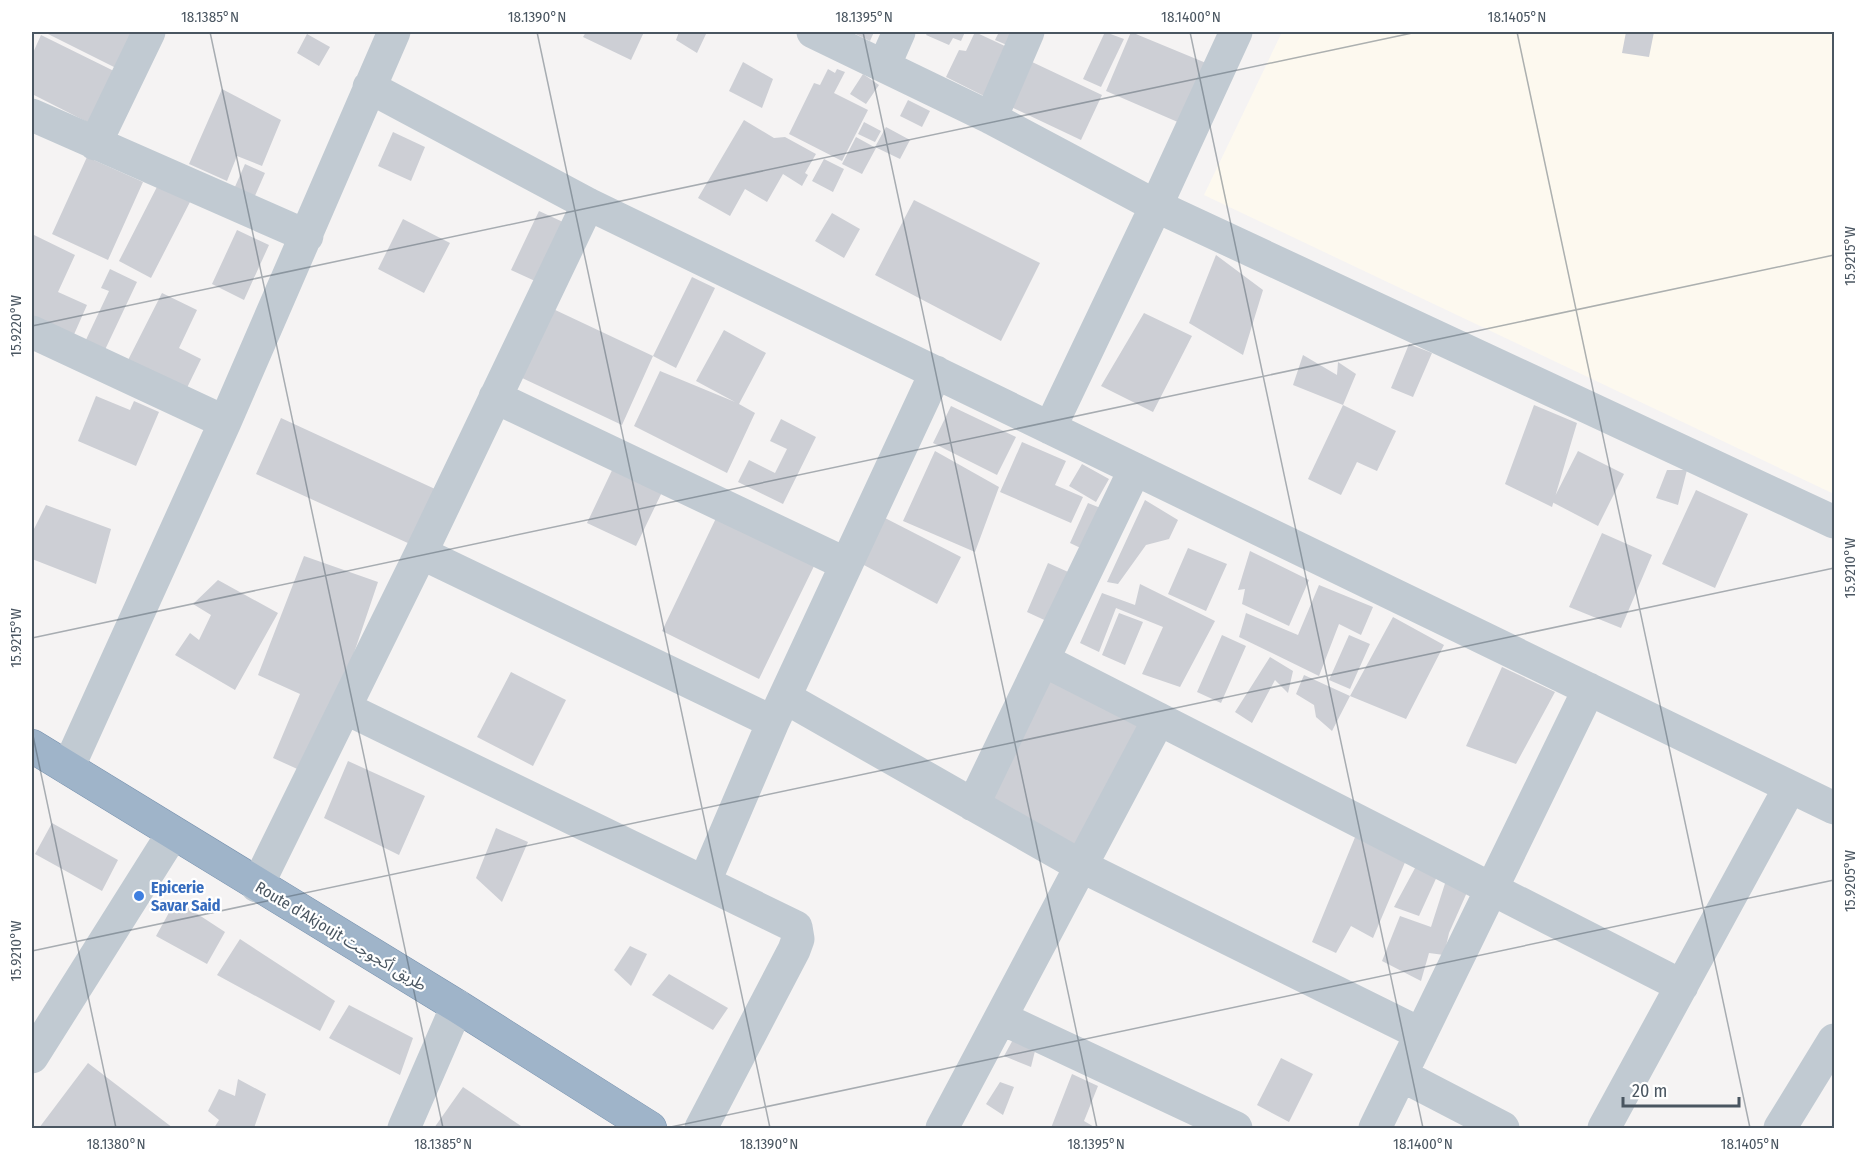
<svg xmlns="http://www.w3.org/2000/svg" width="1866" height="1160" font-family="'Fira Sans Condensed','Noto Sans Arabic',sans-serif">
  <rect width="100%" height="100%" fill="#f5f3f3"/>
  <path fill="#fdf9ef" d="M 1282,32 L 1834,32 L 1834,494 L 1204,195 Z"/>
  <path fill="#cdcfd5" d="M 44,32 L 137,32 L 118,69 Z
    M 586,32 L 644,32 L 631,60 L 583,37 Z
    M 679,32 L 706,34 L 697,53 L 676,40 Z
    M 851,32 L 874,32 L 870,41 Z
    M 928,32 L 965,32 L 961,41 L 953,38 L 949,45 L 926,35 Z
    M 975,32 L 1007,47 L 984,96 L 946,77 L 959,50 L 966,51 Z
    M 999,32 L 1021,32 L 1014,48 L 995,40 Z
    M 1105,32 L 1124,39 L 1101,87 L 1083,79 Z
    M 1131,32 L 1206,63 L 1180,123 L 1106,91 Z
    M 1626,32 L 1654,32 L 1649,57 L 1622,53 Z
    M 307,34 L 330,47 L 319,66 L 297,53 Z
    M 41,35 L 116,72 L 95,126 L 32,94 L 32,55 Z
    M 1030,61 L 1102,95 L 1081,140 L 1009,106 Z
    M 743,62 L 773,79 L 762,108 L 729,91 Z
    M 828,69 L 835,73 L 837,69 L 845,72 L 834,93 L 868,110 L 842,161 L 789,134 L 814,83 L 820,85 Z
    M 863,74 L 879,85 L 866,104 L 850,94 Z
    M 222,89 L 281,120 L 262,166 L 237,156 L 227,181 L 189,164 Z
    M 908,100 L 930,111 L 922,127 L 900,116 Z
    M 744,120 L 774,138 L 785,137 L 816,154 L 805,173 L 808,175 L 802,186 L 783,174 L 767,202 L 745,189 L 730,216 L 698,198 Z
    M 864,122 L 881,131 L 875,142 L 858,134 Z
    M 886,127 L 910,140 L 900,159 L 875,147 Z
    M 393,132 L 425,147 L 411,181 L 378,166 Z
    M 856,137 L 876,148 L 862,174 L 842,164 Z
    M 87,157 L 143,182 L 108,260 L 52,234 Z
    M 824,159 L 844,169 L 833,192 L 812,181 Z
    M 245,164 L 265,173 L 254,198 L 234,189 Z
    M 159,183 L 191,200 L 151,278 L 119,261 Z
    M 914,200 L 1040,263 L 1001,341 L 875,275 Z
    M 539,211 L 563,222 L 535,281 L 511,270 Z
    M 832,213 L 860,229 L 844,258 L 815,241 Z
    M 403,219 L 450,243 L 424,293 L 378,269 Z
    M 237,230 L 269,245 L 244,300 L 212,284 Z
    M 32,234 L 75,255 L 58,292 L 87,305 L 72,339 L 32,319 Z
    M 1216,255 L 1263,290 L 1243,355 L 1189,323 Z
    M 110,269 L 137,282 L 103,354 L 84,344 L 109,291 L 101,288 Z
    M 692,277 L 715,288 L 676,368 L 653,356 Z
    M 162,293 L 197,310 L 179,348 L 201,359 L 183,396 L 125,366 Z
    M 551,308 L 653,356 L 622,425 L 520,377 Z
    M 1144,313 L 1192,336 L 1153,412 L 1101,386 Z
    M 724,330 L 766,353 L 739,404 L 755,413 L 727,473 L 634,426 L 660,371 L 735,402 L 696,381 Z
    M 1409,344 L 1432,353 L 1413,397 L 1391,388 Z
    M 1303,355 L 1337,375 L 1338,362 L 1356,374 L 1343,405 L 1396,431 L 1377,471 L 1357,462 L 1341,495 L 1308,479 L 1343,405 L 1293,385 Z
    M 96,396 L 130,410 L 134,401 L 159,412 L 136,466 L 78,441 Z
    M 1534,405 L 1577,423 L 1552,507 L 1505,484 Z
    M 951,406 L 1016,437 L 997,475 L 933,443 Z
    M 281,418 L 435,489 L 410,544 L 256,474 Z
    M 781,419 L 816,437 L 783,504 L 738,482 L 749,460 L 775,473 L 787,449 L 770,441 Z
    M 1022,442 L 1066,461 L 1055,485 L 1083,497 L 1071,523 L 1000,492 Z
    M 935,451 L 999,487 L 975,552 L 903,521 Z
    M 1578,451 L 1624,474 L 1598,526 L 1552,502 Z
    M 615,464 L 664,488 L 636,546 L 587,523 Z
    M 1082,464 L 1109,479 L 1096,502 L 1069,486 Z
    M 1667,470 L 1687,470 L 1678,505 L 1656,498 Z
    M 1696,490 L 1748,514 L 1715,588 L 1662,564 Z
    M 1145,500 L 1178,520 L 1169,539 L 1146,545 L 1118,584 L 1107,582 Z
    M 1088,503 L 1108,511 L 1089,552 L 1070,543 Z
    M 46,505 L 111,529 L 96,584 L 32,559 L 32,533 Z
    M 718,514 L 816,562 L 759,679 L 662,631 Z
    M 885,518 L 961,557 L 937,604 L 862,564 Z
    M 1602,533 L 1652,555 L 1621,628 L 1569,607 Z
    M 1188,548 L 1227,564 L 1206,611 L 1168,594 Z
    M 1250,551 L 1309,580 L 1289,626 L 1242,604 L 1245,589 L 1238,590 Z
    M 304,556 L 378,582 L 335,709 L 304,772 L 273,758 L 300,694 L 258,675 Z
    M 1048,563 L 1075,575 L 1053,624 L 1027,612 Z
    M 218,580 L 278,613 L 235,690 L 175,655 L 190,633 L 199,640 L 211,615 L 193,604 Z
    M 1140,584 L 1215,621 L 1180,687 L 1142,674 L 1163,627 L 1116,608 L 1099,652 L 1080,643 L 1102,593 L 1135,605 Z
    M 1319,585 L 1373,607 L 1361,635 L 1339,624 L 1319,676 L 1239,637 L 1246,613 L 1298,635 Z
    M 1119,613 L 1143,622 L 1125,665 L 1102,655 Z
    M 1393,617 L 1444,645 L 1406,719 L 1350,696 L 1332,731 L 1316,717 L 1314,705 L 1296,694 L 1304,675 L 1350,696 Z
    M 1222,635 L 1246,646 L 1221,703 L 1197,692 Z
    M 1349,635 L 1370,644 L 1350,689 L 1329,680 Z
    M 1270,657 L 1293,671 L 1288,693 L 1275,680 L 1252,723 L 1235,712 Z
    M 1502,667 L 1555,692 L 1516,764 L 1466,746 Z
    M 1049,669 L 1150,718 L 1080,856 L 982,800 Z
    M 511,672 L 566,700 L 533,766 L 477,737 Z
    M 348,761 L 425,796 L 399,855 L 324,818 Z
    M 52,823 L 118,860 L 102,891 L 35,854 Z
    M 496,828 L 528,842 L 502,902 L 476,878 Z
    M 1358,830 L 1406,860 L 1373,938 L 1351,926 L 1336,953 L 1312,942 Z
    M 1421,857 L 1439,872 L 1419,916 L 1394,907 Z
    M 1449,871 L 1472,881 L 1449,933 L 1444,955 L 1429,953 L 1421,981 L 1382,961 L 1400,916 L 1431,927 Z
    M 176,900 L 225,932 L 207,964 L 156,936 Z
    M 240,939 L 335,1001 L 320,1031 L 217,975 Z
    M 630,946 L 647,954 L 631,986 L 614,970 Z
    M 669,974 L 728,1008 L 713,1030 L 652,995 Z
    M 349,1005 L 413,1038 L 400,1075 L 329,1038 Z
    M 1015,1036 L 1036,1047 L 1031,1067 L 1004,1056 Z
    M 1281,1058 L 1313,1074 L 1289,1122 L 1257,1105 Z
    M 88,1063 L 173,1128 L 39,1128 Z
    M 1072,1074 L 1098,1086 L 1084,1121 L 1096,1128 L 1051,1128 Z
    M 238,1079 L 266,1094 L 254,1128 L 214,1128 L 219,1120 L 208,1111 L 219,1089 L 235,1096 Z
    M 1000,1082 L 1014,1087 L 1003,1115 L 986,1104 Z
    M 463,1087 L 521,1126 L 520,1128 L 434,1128 Z"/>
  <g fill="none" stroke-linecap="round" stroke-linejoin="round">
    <g stroke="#7690ad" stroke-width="34">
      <path id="trunk" d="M 32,746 L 457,1006 L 650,1128"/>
    </g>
    <path stroke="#c1cad2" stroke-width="33" d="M 813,32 L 991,118 L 1156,206 L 1050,428
      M 1236,32 L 1156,206 L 1834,522
      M 884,66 L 899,32
      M 369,87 L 588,204 L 1834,808
      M 32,115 L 307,236
      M 991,118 L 1028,32
      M 95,144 L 149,32
      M 32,332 L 225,422
      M 495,397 L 846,564
      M 421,553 L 773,722
      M 1043,660 L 1682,986
      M 786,698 L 1081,866 L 1421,1034
      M 345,708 L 796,927 L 798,939 L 794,950 L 701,1128
      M 68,768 L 225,422 L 394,32
      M 973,805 L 1135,469
      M 705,881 L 773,722 L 936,372
      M 257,886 L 421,553 L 588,204
      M 1001,1018 L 1236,1128
      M 32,1057 L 173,833
      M 1401,1075 L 1503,1128
      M 404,1128 L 457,1006
      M 942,1128 L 1159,719
      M 1375,1128 L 1589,689
      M 1604,1128 L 1790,787
      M 1780,1128 L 1834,1040"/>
    <use href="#trunk" stroke="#9fb4c9" stroke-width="33"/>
  </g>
  <path fill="none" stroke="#4a5661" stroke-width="1.5" stroke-opacity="0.45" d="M 210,32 L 443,1128M 537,32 L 770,1128M 863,32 L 1097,1128M 1190,32 L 1423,1128M 1517,32 L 1750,1128M 32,326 L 1417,32M 32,638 L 1834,255M 32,731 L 116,1128M 32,951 L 1834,568M 666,1128 L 1834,880"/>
  <circle fill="#3f7fe0" stroke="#fff" stroke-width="2" cx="139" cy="896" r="6"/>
  <g text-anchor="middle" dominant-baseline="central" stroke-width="4.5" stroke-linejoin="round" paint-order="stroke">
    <g font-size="16" font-weight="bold" fill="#366cbe" stroke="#fff" text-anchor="start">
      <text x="151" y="887">Epicerie<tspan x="151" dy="18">Savar Said</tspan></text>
    </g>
    <g font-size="16" fill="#4a5661" stroke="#fff">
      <text transform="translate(341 936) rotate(31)">Route d'Akjoujt طريق أكجوجت</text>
    </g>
  </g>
  <rect width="1866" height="1160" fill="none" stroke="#ffffff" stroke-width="66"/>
  <path d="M1623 1097v9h116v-9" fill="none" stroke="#4a5661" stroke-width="3"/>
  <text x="1632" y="1097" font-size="18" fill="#4a5661" stroke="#ffffff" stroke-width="4.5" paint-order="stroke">20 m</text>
  <rect x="33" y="33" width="1800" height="1094" fill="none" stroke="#4a5661" stroke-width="2"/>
  <g font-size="15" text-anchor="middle" fill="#4a5661">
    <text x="210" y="22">18.1385°N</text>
    <text x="537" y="22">18.1390°N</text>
    <text x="864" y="22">18.1395°N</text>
    <text x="1191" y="22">18.1400°N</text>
    <text x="1517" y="22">18.1405°N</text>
    <text transform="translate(1850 256) rotate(-90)" y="5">15.9215°W</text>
    <text transform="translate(16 326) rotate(-90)" y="5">15.9220°W</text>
    <text transform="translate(1850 568) rotate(-90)" y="5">15.9210°W</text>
    <text transform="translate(16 638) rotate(-90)" y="5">15.9215°W</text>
    <text transform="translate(1850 881) rotate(-90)" y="5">15.9205°W</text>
    <text transform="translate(16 951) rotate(-90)" y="5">15.9210°W</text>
    <text x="116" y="1149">18.1380°N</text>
    <text x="443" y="1149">18.1385°N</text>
    <text x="769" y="1149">18.1390°N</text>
    <text x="1096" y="1149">18.1395°N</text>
    <text x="1423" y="1149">18.1400°N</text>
    <text x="1750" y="1149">18.1405°N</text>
  </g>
</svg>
